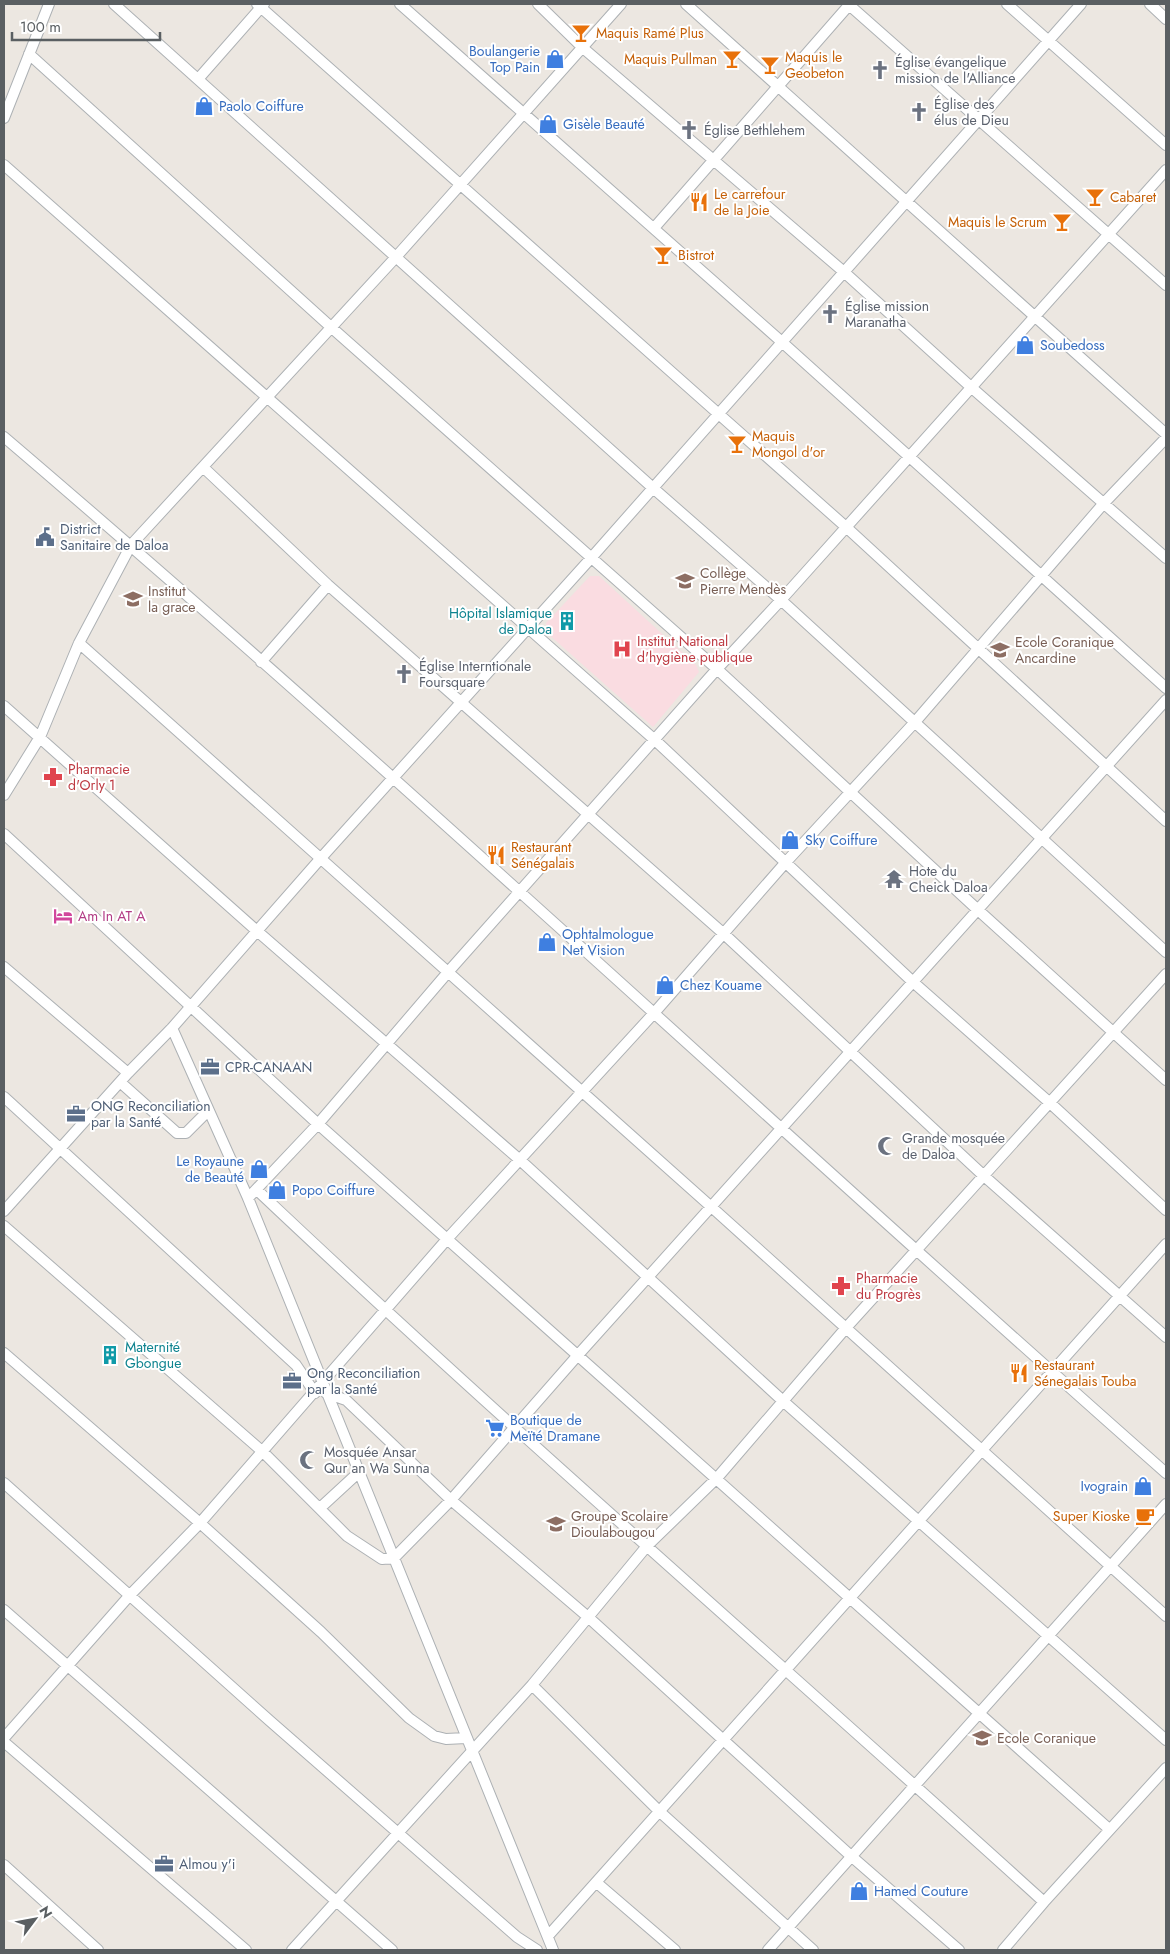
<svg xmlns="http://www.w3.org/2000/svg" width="1170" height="1954" font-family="Jost,sans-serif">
  <rect width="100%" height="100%" fill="#ece7e1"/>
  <path fill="#fadce1" d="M 590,576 L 599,576 L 696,665 L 699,672 L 653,727 L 547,633 L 546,623 Z"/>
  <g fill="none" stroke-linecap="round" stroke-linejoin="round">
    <g stroke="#adb1b4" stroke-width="12">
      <path id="minor" d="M 114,4 L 653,488 L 781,600 L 1166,952
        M 257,4 L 846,527 L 1166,821
        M 400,4 L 783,343 L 1166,688
        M 538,4 L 583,48 L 844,272 L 972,388 L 1166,558
        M 686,4 L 1166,434
        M 848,4 L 1166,285
        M 1007,4 L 1166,145
        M 1150,4 L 1166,19
        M 29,54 L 332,328 L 717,669 L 978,910 L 1166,1080
        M 199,78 L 264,4
        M 4,118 L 49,4
        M 4,165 L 656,741 L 913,982 L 1049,1102 L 1166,1210
        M 654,228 L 850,4
        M 4,437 C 399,774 777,1130 1166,1473
        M 204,468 L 328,585 L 724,934 L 984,1176 L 1166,1337
        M 79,643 C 443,966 805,1290 1166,1616
        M 261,662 L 328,585
        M 4,706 L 257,931 L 520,1160 L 783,1401 L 1166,1740
        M 4,795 L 40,737 L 79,643 L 131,545 L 396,257 L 621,4
        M 4,834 L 318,1124 L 1109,1829
        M 4,967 L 128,1073
        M 172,1028 L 248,1198 L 553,1950
        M 120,1082 L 177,1133 L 186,1133 L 208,1111
        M 4,1097 L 296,1365 L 315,1393
        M 257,1190 C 514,1433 782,1664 1044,1902
        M 248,1198 L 318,1124 L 449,971 L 717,669 L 781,600 L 1166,170
        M 4,1211 L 128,1073 L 172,1028 L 321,858 L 592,557 L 1081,4
        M 4,1226 L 263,1452 L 347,1536 L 382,1559 L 394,1558 L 451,1500 L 578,1355 L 1166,700
        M 4,1353 L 200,1523 L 321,1632 L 409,1718 L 434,1736 L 446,1739 L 466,1738
        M 326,1393 L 346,1400 L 451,1500 L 588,1617 L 851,1856 L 959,1950
        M 4,1483 L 270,1721 L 517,1937 L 537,1950
        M 320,1508 L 358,1473
        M 4,1610 L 392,1950
        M 532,1685 L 660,1812 L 813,1950
        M 4,1738 L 130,1595 L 200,1523 L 448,1238 L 655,1012 L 786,862 L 915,722 L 1104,503 L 1166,438
        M 4,1742 L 246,1950
        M 4,1865 L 98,1950
        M 597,1883 L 675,1950
        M 548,1936 L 1166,1244
        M 292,1950 L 532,1685 L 647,1546 L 717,1478 L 845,1329 L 1166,974
        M 768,1950 L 1166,1504
        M 1003,1950 L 1044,1902 L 1166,1768"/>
    </g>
    <use href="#minor" stroke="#fff" stroke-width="10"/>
  </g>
  <defs>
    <g id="bar-bare" transform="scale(1.5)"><path d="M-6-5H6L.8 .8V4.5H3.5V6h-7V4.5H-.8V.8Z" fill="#e8710a" stroke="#fff" stroke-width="2.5" paint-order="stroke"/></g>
    <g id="shop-bare" transform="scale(1.5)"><path d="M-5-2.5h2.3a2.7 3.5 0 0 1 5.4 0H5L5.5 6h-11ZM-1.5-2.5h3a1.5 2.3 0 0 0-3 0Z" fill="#3f7fe0" stroke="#fff" stroke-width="2.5" paint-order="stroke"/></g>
    <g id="church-bare" transform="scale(1.5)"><path d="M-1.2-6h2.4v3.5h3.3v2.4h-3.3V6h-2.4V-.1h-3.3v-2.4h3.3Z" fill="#6b7280" stroke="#fff" stroke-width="2.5" paint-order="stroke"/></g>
    <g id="restaurant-bare" transform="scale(1.5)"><path d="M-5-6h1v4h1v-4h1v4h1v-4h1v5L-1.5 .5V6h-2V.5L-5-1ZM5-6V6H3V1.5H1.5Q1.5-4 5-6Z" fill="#e8710a" stroke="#fff" stroke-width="2.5" paint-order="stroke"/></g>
    <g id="civic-bare" transform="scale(1.5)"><path d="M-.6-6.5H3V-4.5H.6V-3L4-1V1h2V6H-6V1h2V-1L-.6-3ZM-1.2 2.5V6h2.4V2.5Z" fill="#5c6f8a" stroke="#fff" stroke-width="2.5" paint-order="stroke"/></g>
    <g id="school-bare" transform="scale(1.5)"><path d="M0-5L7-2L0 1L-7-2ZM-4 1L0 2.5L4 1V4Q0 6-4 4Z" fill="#8d6e63" stroke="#fff" stroke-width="2.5" paint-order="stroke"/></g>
    <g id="building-bare" transform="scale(1.5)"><path d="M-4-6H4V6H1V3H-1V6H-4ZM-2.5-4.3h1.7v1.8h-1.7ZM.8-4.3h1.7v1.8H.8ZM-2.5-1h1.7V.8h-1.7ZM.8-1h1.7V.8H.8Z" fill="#0f9aa8" stroke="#fff" stroke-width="2.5" paint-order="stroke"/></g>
    <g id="hospital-bare" transform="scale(1.5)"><path d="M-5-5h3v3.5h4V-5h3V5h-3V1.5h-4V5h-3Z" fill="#e0444e" stroke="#fff" stroke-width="2.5" paint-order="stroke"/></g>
    <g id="pharmacy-bare" transform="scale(1.5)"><path d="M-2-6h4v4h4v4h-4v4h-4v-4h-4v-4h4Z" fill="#e0444e" stroke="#fff" stroke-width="2.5" paint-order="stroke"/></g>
    <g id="temple-bare" transform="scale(1.5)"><path d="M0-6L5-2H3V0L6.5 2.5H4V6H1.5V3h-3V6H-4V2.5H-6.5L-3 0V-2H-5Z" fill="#6b7280" stroke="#fff" stroke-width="2.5" paint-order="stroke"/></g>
    <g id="hotel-bare" transform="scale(1.5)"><path d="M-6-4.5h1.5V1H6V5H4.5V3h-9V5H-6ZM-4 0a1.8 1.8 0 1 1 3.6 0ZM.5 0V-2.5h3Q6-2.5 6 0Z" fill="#d1479c" stroke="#fff" stroke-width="2.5" paint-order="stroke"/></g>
    <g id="office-bare" transform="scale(1.5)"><path d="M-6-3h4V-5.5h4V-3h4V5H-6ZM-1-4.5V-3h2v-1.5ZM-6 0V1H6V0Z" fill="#5c6f8a" stroke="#fff" stroke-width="2.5" paint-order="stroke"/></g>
    <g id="mosque-bare" transform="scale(1.5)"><path d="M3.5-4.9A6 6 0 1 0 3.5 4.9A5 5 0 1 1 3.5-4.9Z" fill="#6b7280" stroke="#fff" stroke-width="2.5" paint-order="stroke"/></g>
    <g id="supermarket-bare" transform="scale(1.5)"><path d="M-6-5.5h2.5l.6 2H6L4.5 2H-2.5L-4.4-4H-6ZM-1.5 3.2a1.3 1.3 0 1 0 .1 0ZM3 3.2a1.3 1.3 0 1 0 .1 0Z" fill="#3f7fe0" stroke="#fff" stroke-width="2.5" paint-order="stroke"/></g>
    <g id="cafe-bare" transform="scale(1.5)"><path d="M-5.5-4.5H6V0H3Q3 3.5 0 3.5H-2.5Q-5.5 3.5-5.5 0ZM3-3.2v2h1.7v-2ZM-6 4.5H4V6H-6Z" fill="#e8710a" stroke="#fff" stroke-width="2.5" paint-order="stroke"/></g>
  </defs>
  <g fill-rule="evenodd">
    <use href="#bar-bare" x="581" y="33"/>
    <use href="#shop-bare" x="555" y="59"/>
    <use href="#bar-bare" x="732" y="59"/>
    <use href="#bar-bare" x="770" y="65"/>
    <use href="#church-bare" x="880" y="70"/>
    <use href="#shop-bare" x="204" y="106"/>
    <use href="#church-bare" x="919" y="112"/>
    <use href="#shop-bare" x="548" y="124"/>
    <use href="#church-bare" x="689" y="130"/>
    <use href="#bar-bare" x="1095" y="197"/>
    <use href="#restaurant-bare" x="699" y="202"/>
    <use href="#bar-bare" x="1062" y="222"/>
    <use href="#bar-bare" x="663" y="255"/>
    <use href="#church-bare" x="830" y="314"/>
    <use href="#shop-bare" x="1025" y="345"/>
    <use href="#bar-bare" x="737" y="444"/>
    <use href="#civic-bare" x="45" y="537"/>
    <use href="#school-bare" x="685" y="581"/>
    <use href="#school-bare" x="133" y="599"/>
    <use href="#building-bare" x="567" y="621"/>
    <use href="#hospital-bare" x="622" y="649"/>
    <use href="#school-bare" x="1000" y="650"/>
    <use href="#church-bare" x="404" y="674"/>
    <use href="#pharmacy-bare" x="53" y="777"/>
    <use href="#shop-bare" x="790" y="840"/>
    <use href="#restaurant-bare" x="496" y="855"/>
    <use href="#temple-bare" x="894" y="879"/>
    <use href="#hotel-bare" x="63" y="916"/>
    <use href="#shop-bare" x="547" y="942"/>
    <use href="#shop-bare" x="665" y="985"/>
    <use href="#office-bare" x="210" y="1067"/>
    <use href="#office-bare" x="76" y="1114"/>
    <use href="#mosque-bare" x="887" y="1146"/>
    <use href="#shop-bare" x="259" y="1169"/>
    <use href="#shop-bare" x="277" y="1190"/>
    <use href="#pharmacy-bare" x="841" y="1286"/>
    <use href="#building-bare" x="110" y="1355"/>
    <use href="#restaurant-bare" x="1019" y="1373"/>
    <use href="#office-bare" x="292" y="1381"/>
    <use href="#supermarket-bare" x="495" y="1428"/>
    <use href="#mosque-bare" x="309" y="1460"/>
    <use href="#shop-bare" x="1143" y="1486"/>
    <use href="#cafe-bare" x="1145" y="1516"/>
    <use href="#school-bare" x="556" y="1524"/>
    <use href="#school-bare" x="982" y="1738"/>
    <use href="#office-bare" x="164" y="1864"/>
    <use href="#shop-bare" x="859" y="1891"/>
  </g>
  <g text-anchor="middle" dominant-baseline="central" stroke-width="4" stroke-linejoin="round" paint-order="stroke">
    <g font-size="14" fill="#c56008" stroke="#fff" text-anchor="start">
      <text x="596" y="33">Maquis Ramé Plus</text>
      <text x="785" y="57">Maquis le<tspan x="785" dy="16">Geobeton</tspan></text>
      <text x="717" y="59" text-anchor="end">Maquis Pullman</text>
      <text x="714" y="194">Le carrefour<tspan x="714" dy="16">de la Joie</tspan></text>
      <text x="1110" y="197">Cabaret</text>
      <text x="1047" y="222" text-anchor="end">Maquis le Scrum</text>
      <text x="678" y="255">Bistrot</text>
      <text x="752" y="436">Maquis<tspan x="752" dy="16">Mongol d'or</tspan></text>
      <text x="511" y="847">Restaurant<tspan x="511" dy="16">Sénégalais</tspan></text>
      <text x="1034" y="1365">Restaurant<tspan x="1034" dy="16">Sénegalais Touba</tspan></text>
      <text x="1130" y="1516" text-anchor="end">Super Kioske</text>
    </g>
    <g font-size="14" fill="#366cbe" stroke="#fff" text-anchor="start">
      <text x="540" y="51" text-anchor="end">Boulangerie<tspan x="540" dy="16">Top Pain</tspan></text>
      <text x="219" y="106">Paolo Coiffure</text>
      <text x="563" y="124">Gisèle Beauté</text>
      <text x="1040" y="345">Soubedoss</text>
      <text x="805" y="840">Sky Coiffure</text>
      <text x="562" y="934">Ophtalmologue<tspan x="562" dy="16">Net Vision</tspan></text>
      <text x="680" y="985">Chez Kouame</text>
      <text x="244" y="1161" text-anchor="end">Le Royaune<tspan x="244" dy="16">de Beauté</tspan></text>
      <text x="292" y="1190">Popo Coiffure</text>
      <text x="510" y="1420">Boutique de<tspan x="510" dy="16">Meïté Dramane</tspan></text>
      <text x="1128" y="1486" text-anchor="end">Ivograin</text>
      <text x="874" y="1891">Hamed Couture</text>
    </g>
    <g font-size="14" fill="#5b616d" stroke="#fff" text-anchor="start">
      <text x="895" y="62">Église évangelique<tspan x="895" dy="16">mission de l'Alliance</tspan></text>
      <text x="934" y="104">Église des<tspan x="934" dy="16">élus de Dieu</tspan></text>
      <text x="704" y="130">Église Bethlehem</text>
      <text x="845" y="306">Église mission<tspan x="845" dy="16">Maranatha</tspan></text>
      <text x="419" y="666">Église Interntionale<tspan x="419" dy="16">Foursquare</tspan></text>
      <text x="909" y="871">Hote du<tspan x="909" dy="16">Cheick Daloa</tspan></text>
      <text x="902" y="1138">Grande mosquée<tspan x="902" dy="16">de Daloa</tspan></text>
      <text x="324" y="1452">Mosquée Ansar<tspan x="324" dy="16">Qur an Wa Sunna</tspan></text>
    </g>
    <g font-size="14" fill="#4e5e75" stroke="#fff" text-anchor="start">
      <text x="60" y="529">District<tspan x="60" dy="16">Sanitaire de Daloa</tspan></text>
      <text x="225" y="1067">CPR-CANAAN</text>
      <text x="91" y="1106">ONG Reconciliation<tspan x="91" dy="16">par la Santé</tspan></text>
      <text x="307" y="1373">Ong Reconciliation<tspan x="307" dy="16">par la Santé</tspan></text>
      <text x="179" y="1864">Almou y'i</text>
    </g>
    <g font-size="14" fill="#785e54" stroke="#fff" text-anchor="start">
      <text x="700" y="573">Collège<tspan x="700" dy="16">Pierre Mendès</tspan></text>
      <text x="148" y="591">Institut<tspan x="148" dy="16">la grace</tspan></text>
      <text x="1015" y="642">Ecole Coranique<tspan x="1015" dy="16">Ancardine</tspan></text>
      <text x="571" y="1516">Groupe Scolaire<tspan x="571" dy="16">Dioulabougou</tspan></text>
      <text x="997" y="1738">Ecole Coranique</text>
    </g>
    <g font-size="14" fill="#0d838f" stroke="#fff" text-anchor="end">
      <text x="552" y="613">Hôpital Islamique<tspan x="552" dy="16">de Daloa</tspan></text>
      <text x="125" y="1347" text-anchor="start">Maternité<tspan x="125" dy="16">Gbongue</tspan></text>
    </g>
    <g font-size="14" fill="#be3a42" stroke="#fff" text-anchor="start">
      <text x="637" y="641">Institut National<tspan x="637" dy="16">d'hygiène publique</tspan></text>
      <text x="68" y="769">Pharmacie<tspan x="68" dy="16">d'Orly 1</tspan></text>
      <text x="856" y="1278">Pharmacie<tspan x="856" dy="16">du Progrès</tspan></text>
    </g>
    <g font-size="14" fill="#b23c85" stroke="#fff" text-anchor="start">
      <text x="78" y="916">Am In AT A</text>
    </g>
  </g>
  <rect width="1170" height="1954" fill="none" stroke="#5a5f62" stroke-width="10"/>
  <g transform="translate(35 1919) rotate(58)" stroke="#ffffff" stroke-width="4" paint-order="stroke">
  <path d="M0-4L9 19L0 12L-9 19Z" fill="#5a5f62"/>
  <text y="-8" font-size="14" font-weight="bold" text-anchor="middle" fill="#5a5f62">N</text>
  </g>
  <path d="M12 32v8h148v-8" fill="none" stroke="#5a5f62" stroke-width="2.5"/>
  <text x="20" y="32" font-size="15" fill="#5a5f62" stroke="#ffffff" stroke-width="4" paint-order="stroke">100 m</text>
</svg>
